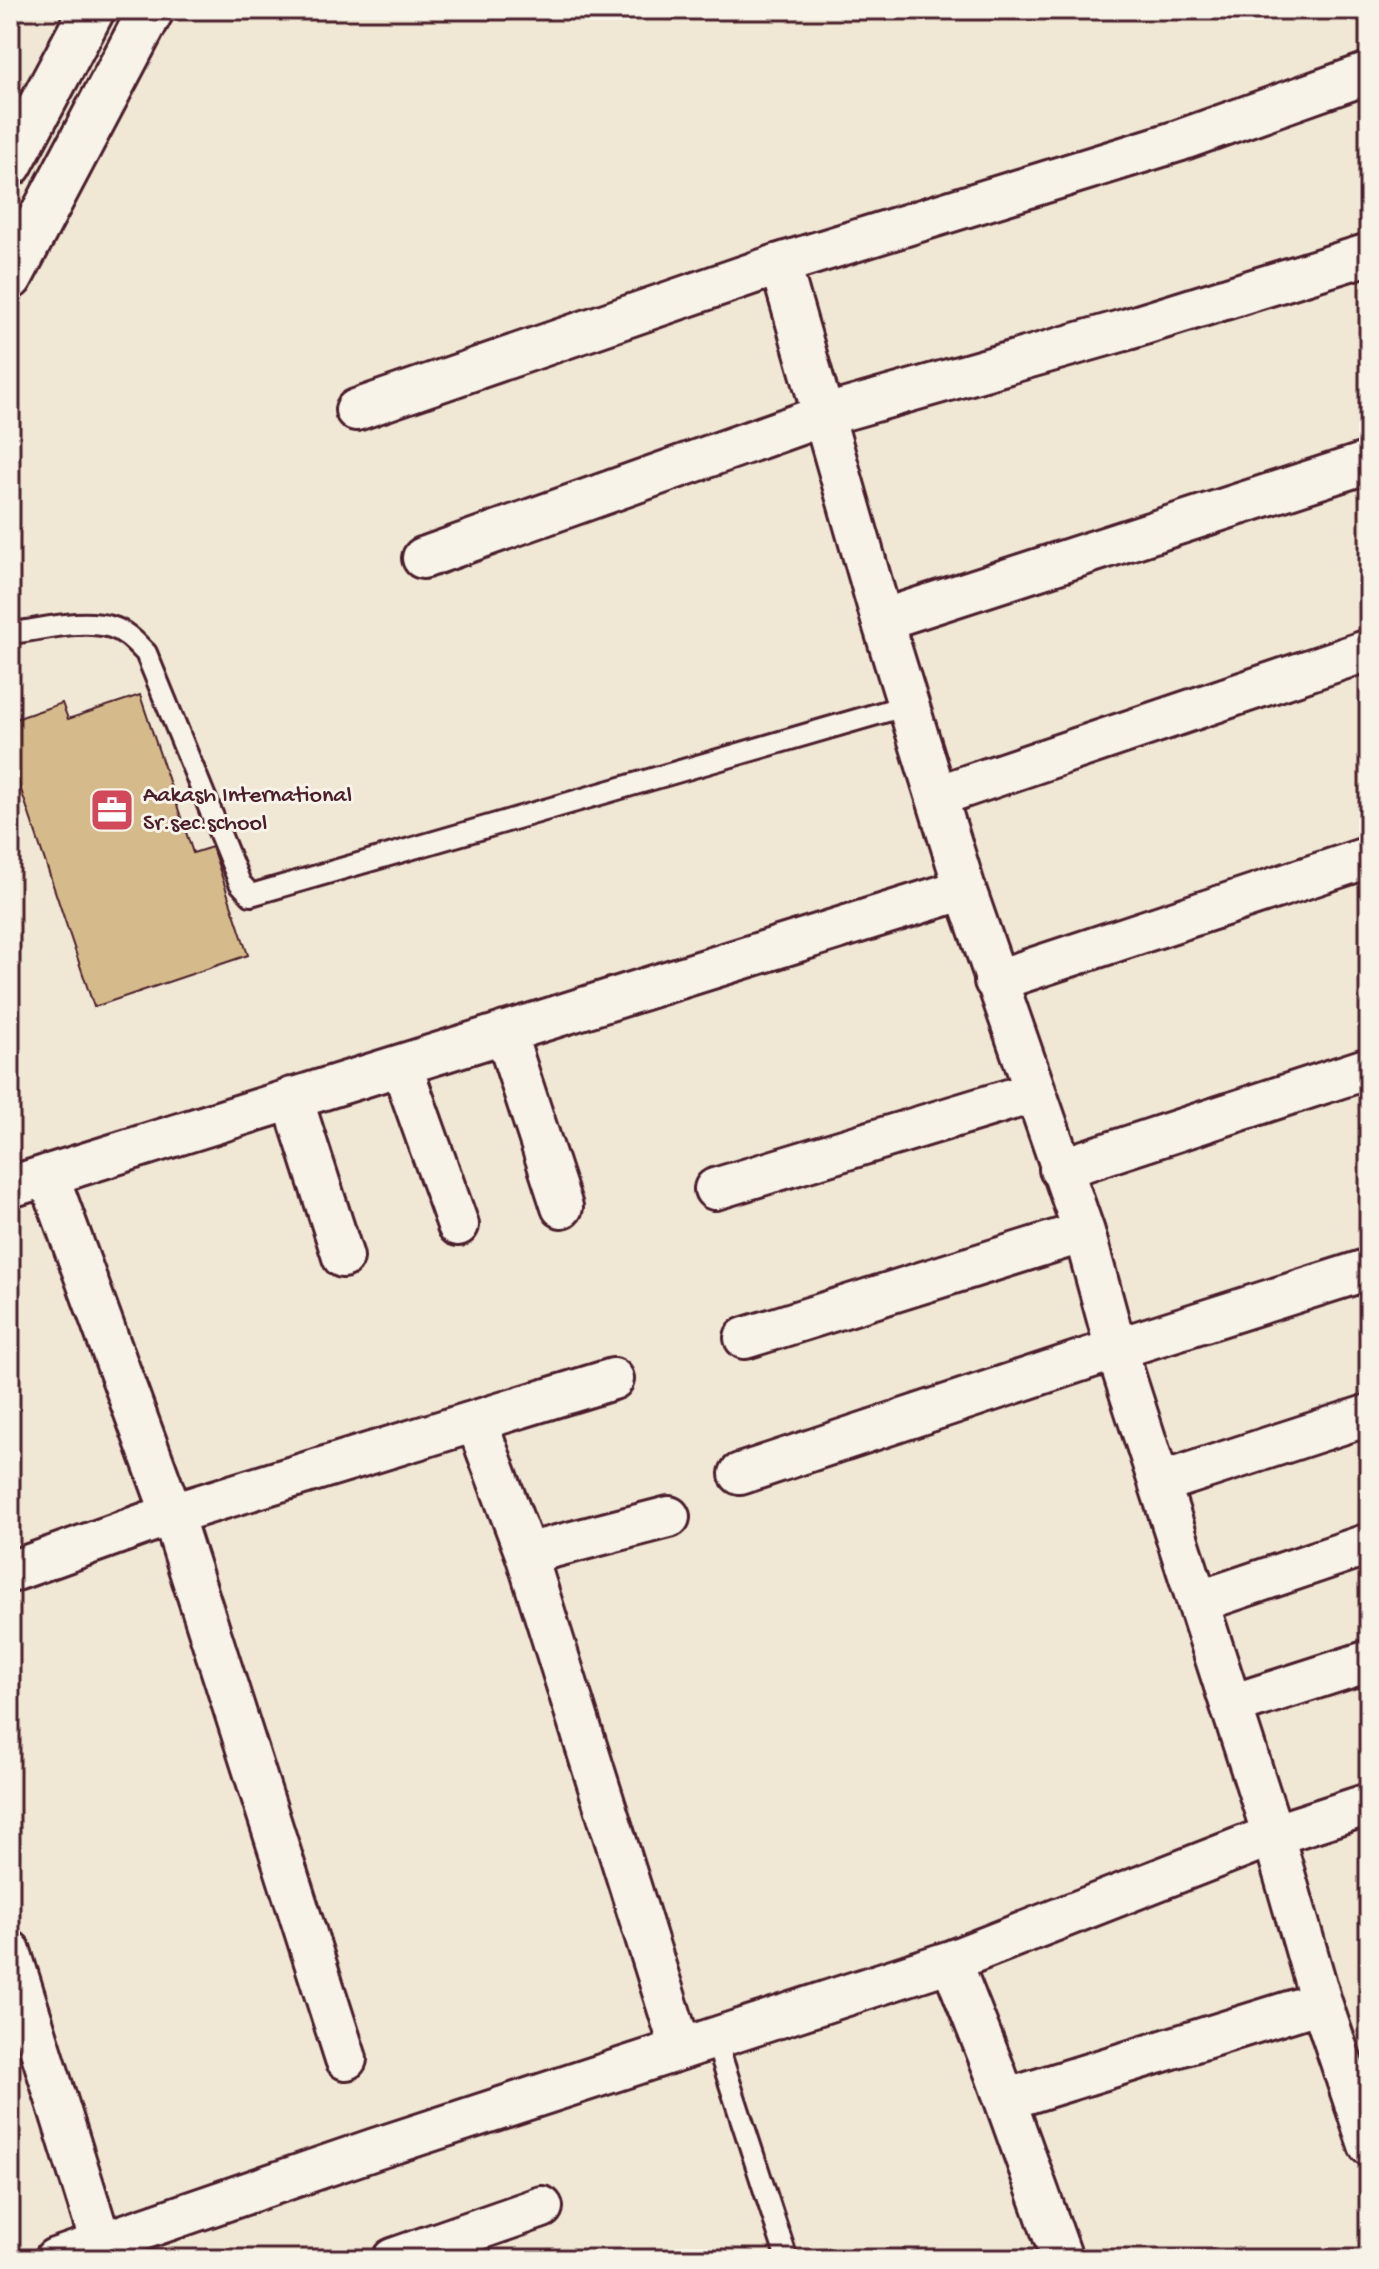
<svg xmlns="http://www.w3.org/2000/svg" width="1379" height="2269" font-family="'Gochi Hand',sans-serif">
  <rect width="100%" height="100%" fill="#f0e8d5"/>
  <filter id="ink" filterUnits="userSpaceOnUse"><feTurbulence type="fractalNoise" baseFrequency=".0125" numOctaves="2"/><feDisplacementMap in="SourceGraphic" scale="16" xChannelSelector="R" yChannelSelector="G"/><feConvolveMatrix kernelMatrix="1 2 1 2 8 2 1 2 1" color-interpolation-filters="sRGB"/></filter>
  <g filter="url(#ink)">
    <path fill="#d5bb8b" stroke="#4a1f2b" stroke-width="2" d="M 140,695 L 193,853 L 212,847 L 248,955 L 94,1007 L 10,757 L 10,721 L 62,703 L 68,719 Z"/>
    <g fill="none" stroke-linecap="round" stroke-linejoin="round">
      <g stroke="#4a1f2b" stroke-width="26">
        <path id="service" d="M 10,633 C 41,630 80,618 111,627 C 126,631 136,643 146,653 L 240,883 L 251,895 L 908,705
          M 715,2038 L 787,2259"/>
      </g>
      <g stroke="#4a1f2b" stroke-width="46">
        <path id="minor" d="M 780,264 L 882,620 L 965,889 L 1084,1232 L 1116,1349 L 1273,1835 L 1321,2002 L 1369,2145
          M 356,410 L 780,264 L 1178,141 L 1369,73
          M 423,558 L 822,416 L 1128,329 L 1369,254
          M 882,620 L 1369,462
          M 937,796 L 1369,650
          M 995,981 L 1369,857
          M 505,1032 L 562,1207
          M 401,1065 L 458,1225
          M 292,1098 L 343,1257
          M 1060,1169 L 1369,1068
          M 48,1175 L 172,1514 L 346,2059
          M 10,1187 L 965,889
          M 715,1189 L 1035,1092
          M 745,1338 L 1084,1232
          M 476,1421 L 526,1554 L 681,2049
          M 740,1474 L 1116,1349 L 1369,1269
          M 1160,1483 L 1369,1415
          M 526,1554 L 669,1517
          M 10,1572 L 172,1514 L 613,1379
          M 1198,1602 L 1369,1544
          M 1232,1705 L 1369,1661
          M 10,1951 L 106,2259
          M 951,1961 L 995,2072 L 1062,2259
          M 1005,2100 L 1321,2002
          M 55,2259 L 375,2149 L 951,1961 L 1273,1835 L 1369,1804
          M 393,2259 L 542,2207"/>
      </g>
      <g stroke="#4a1f2b" stroke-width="50">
        <path id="primary" d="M 10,164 L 92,10
          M 10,277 L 151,10"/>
      </g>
      <use href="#service" stroke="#f7f3e8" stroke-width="20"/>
      <use href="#minor" stroke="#f7f3e8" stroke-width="40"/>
      <use href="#primary" stroke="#f7f3e8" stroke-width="44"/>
    </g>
  </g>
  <defs>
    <g id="office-square" transform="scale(2.3)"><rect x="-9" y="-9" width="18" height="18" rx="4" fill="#d1495b" stroke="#f7f3e8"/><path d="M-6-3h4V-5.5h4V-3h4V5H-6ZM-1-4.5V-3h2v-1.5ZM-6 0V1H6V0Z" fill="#fff"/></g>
  </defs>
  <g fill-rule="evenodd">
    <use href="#office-square" x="112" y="810"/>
  </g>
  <g text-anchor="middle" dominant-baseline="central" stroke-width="6" stroke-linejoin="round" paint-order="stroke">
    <g font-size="24" fill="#4a1f2b" stroke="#f7f3e8" text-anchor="start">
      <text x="143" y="796">Aakash International<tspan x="143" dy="28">Sr.sec.school</tspan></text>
    </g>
  </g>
  <rect width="1379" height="2269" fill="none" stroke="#f7f3e8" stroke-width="40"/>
  <rect x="20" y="20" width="1339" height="2229" fill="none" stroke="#4a1f2b" stroke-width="3" filter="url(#ink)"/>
</svg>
